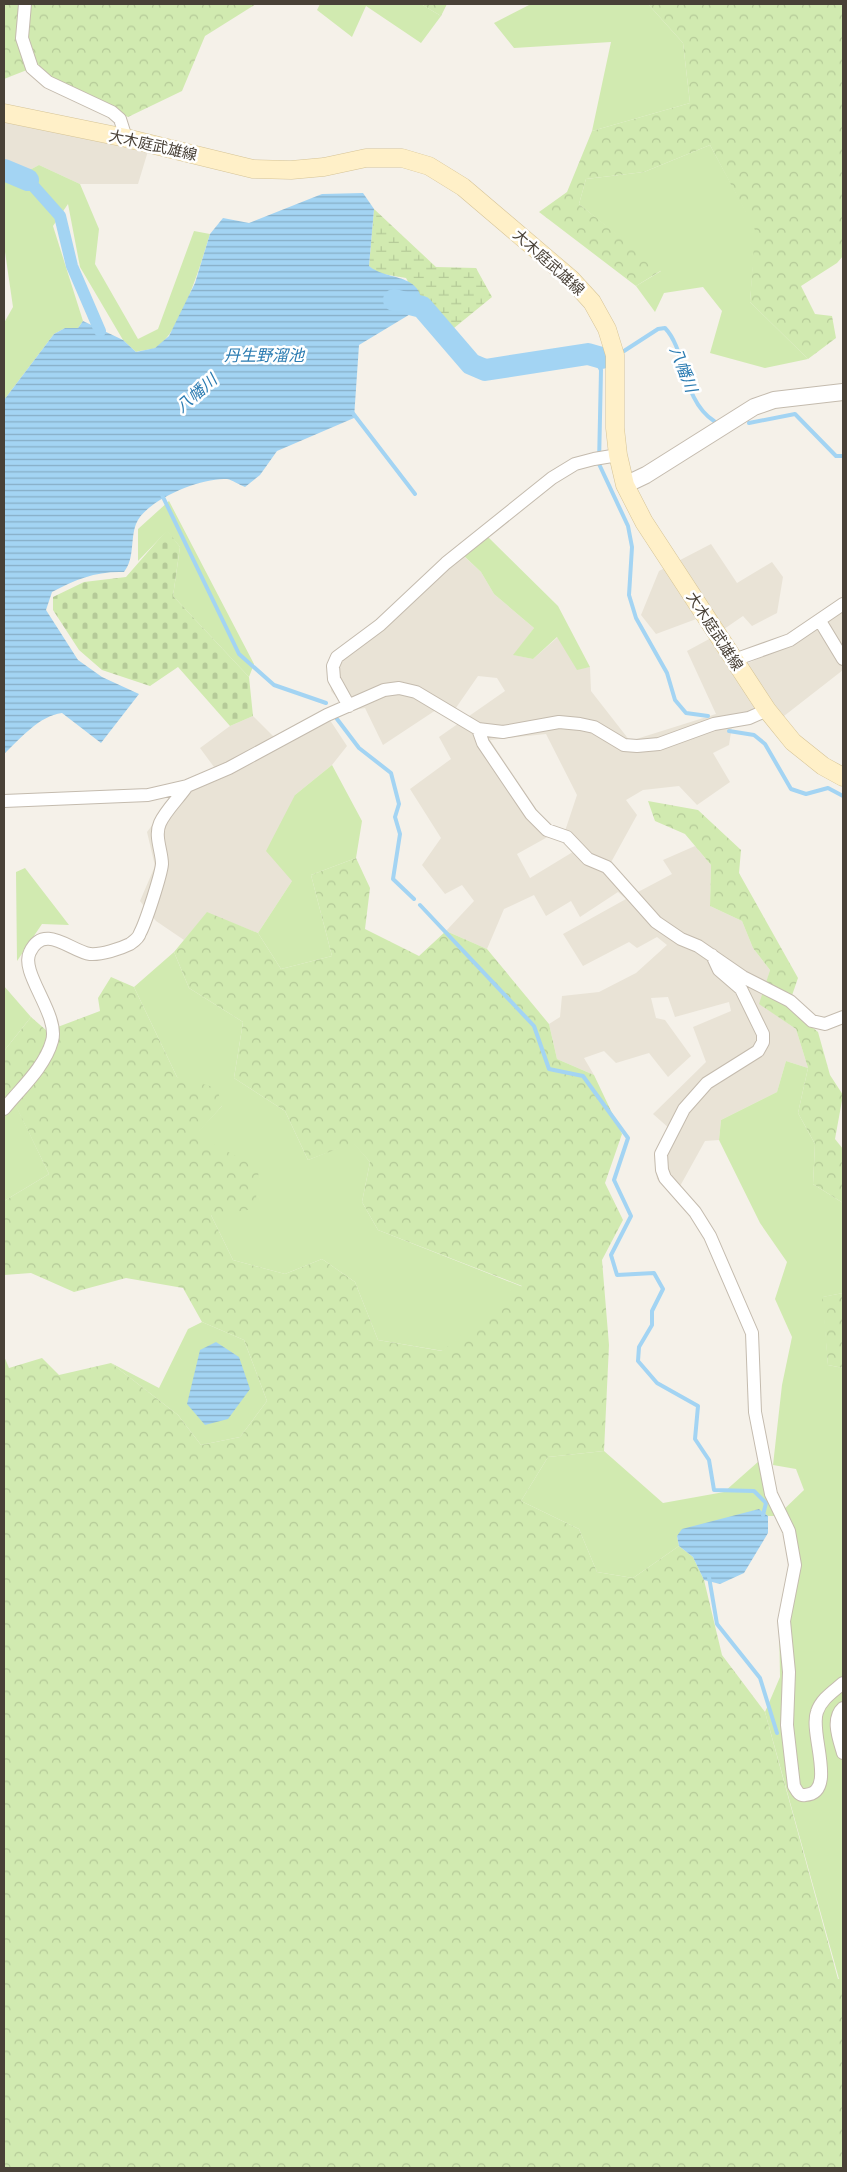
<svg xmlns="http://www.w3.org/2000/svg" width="847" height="2172" font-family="'IBM Plex Sans','Noto Sans JP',sans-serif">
  <defs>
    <pattern id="forest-crowns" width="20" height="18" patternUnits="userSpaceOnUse" patternTransform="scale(1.25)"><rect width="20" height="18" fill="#d1eab0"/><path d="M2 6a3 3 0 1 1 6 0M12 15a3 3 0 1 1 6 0" fill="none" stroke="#b5ca98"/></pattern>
    <pattern id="wetland-marsh" width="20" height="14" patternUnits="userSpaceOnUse" patternTransform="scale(1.25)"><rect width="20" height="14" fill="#d1eab0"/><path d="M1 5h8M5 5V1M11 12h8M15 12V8" fill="none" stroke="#b5ca98"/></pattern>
    <pattern id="cemetery-stones" width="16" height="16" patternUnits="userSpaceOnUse" patternTransform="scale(1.25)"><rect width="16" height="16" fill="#d1eab0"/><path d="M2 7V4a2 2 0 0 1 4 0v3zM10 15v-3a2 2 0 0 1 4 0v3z" fill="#b5ca98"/></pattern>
    <pattern id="water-rules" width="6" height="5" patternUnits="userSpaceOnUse" patternTransform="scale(1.25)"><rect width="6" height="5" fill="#a3d4f3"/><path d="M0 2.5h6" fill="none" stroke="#87aec6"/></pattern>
  </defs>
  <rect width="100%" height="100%" fill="#f5f1e9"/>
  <path fill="#e9e3d6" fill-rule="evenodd" d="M 4,122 L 148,151 L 138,184 L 80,184 L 39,165 L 26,172 L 4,166 Z
    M 711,544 L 737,583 L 772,562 L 783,577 L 777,613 L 752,626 L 743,616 L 711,638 L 732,670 L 799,641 L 843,608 L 843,670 L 784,716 L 732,726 L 729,745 L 713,753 L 730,782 L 697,805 L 679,786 L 643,790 L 626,800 L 637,815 L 609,866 L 638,892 L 672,874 L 663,860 L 695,846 L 711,865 L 710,906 L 742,921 L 753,948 L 770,970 L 760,1004 L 796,1029 L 808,1068 L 786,1061 L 777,1092 L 721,1120 L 719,1140 L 705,1141 L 674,1197 L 657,1179 L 654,1155 L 670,1129 L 653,1114 L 706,1062 L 693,1027 L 731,1011 L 729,1002 L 675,1017 L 668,997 L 651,998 L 656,1018 L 665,1020 L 691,1056 L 668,1077 L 649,1053 L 616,1063 L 604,1051 L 584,1058 L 594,1075 L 557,1059 L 549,1024 L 560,1017 L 562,996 L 599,992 L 636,973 L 667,945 L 657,937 L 637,948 L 629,942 L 583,966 L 563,934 L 626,899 L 618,892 L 580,917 L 571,901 L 546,916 L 534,895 L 504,909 L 487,949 L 446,931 L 474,901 L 462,885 L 445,894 L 422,865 L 441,838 L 410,789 L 451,759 L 439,737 L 505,691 L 497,678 L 478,676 L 451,715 L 436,710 L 383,745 L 365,708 L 348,711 L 331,691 L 329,658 L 383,618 L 456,549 L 481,572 L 494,594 L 534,628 L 514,655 L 533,659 L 558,637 L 577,669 L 590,667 L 591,691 L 630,741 L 716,714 L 687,651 L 711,638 L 699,618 L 656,634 L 641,615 L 659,571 ZM 546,734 L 577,795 L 565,831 L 581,847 L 530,878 L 517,854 L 553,834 L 490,740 Z
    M 324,711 L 347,746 L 332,765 L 295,795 L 292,881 L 258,933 L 207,913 L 184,940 L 156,921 L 140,901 L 155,866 L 147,832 L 169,803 L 217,777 L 214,767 L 200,748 L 230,726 L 253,716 L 274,737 Z"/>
  <path fill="#d1eab0" d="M 320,4 L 421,4 L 441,16 L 421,43 L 366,6 L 352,37 L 317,10 Z
    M 531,4 L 648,4 L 683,43 L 690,103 L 592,131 L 611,42 L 514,48 L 494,23 Z
    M 710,145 L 756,230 L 750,302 L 808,359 L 765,368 L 710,353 L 722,311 L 703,287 L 664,293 L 655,312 L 636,286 L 661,271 L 579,204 L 586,179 L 644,172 Z
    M 39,165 L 80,184 L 99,229 L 95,264 L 138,339 L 158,329 L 194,231 L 210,234 C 202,260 180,336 155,348 C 150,350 142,350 136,352 L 123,340 L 80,267 L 68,204 L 53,226 L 83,321 L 78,328 L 65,328 L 54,334 L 4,400 L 4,323 L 13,307 L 4,245 L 4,166 L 26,172 Z
    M 169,501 L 254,664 L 249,677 L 173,596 L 180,547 L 167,531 L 138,561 L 138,529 Z
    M 487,536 L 558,606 L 590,667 L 577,670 L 557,637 L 533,659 L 513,655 L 534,628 L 494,594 L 481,572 L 464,556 Z
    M 332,765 L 362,821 L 356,858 L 311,875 L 332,956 L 281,969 L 258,933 L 292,881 L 266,851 L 295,795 Z
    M 25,868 L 69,925 L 42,924 L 17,961 L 16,872 Z
    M 174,952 L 189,988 L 243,1022 L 234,1078 L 285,1111 L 308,1160 L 353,1142 L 370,1162 L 362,1202 L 378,1230 L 523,1287 L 443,1351 L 378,1340 L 355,1282 L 322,1259 L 285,1274 L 233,1260 L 211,1215 L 195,1135 L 222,1106 L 177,1077 L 134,987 Z
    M 4,986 L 31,1017 L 4,1051 Z
    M 786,1061 L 808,1068 L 798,1113 L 815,1144 L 813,1184 L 843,1203 L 843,1293 L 823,1297 L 828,1365 L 843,1368 L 843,1979 L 839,1979 L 765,1712 L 780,1677 L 779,1616 L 792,1567 L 778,1516 L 768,1516 L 759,1509 L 677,1536 L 679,1546 L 633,1578 L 597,1572 L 579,1529 L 521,1501 L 548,1457 L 604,1451 L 663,1503 L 724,1492 L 759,1461 L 778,1515 L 804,1490 L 796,1469 L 773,1465 L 782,1385 L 792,1337 L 775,1299 L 787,1262 L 760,1223 L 719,1140 L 721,1120 L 777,1092 Z
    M 10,1093 L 49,1174 L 4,1201 L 4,1099 Z
    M 202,1322 L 244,1340 L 267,1401 L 240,1437 L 201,1445 L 178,1415 L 111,1363 L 159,1388 L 188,1329 Z"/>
  <path fill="url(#forest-crowns)" d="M 4,4 L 256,4 L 205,36 L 182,91 L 128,117 L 32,68 L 4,79 Z
    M 421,4 L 447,4 L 441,16 Z
    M 648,4 L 843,4 L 843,256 L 837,263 L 801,286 L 815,314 L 832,316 L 836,338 L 808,359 L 750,302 L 755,230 L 710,145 L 644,172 L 586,179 L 579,204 L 662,270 L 636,286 L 539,212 L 567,192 L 592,131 L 690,103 L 683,43 Z
    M 648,801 L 698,810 L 741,850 L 739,873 L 798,978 L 788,1007 L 818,1032 L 830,1075 L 843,1095 L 835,1139 L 843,1149 L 843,1203 L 813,1184 L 815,1144 L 798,1113 L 808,1068 L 796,1029 L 759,1004 L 770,970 L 753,948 L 742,921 L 710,906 L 711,865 L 685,834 L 655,821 Z
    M 356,858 L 370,888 L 365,929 L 419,956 L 446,931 L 487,949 L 549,1024 L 557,1059 L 594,1075 L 622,1134 L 605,1183 L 623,1220 L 602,1260 L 609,1345 L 604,1451 L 548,1457 L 521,1501 L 579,1529 L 597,1572 L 633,1578 L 679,1546 L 693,1557 L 704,1580 L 722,1655 L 765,1712 L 838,1979 L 843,1979 L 843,2168 L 4,2168 L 4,1356 L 9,1368 L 42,1358 L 59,1375 L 111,1363 L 178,1415 L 201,1445 L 240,1437 L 267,1401 L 244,1340 L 202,1322 L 183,1288 L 126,1278 L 74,1292 L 31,1273 L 4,1275 L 4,1201 L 49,1174 L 10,1094 L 4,1099 L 4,1051 L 31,1017 L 47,1031 L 100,1011 L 98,998 L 111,977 L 134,987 L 177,1077 L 217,1088 L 222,1106 L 196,1135 L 259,1168 L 255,1209 L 211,1215 L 233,1260 L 285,1274 L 322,1259 L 355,1282 L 378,1340 L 442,1351 L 522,1286 L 378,1230 L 362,1202 L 370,1162 L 353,1143 L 308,1160 L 285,1111 L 234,1078 L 243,1022 L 189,988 L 174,952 L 207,912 L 258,933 L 281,969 L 332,956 L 311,875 Z
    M 843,1293 L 843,1368 L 828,1365 L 822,1297 Z"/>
  <path fill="url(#wetland-marsh)" d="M 374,209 L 436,267 L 476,268 L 492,297 L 443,337 L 424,315 L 417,311 L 422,307 L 406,278 L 377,273 L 369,266 Z"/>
  <path fill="url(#cemetery-stones)" d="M 167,530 L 180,547 L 173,596 L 249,677 L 253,716 L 230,726 L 178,667 L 150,686 L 102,670 L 79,650 L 53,610 L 53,597 L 84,582 L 126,577 Z"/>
  <path fill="url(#water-rules)" d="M 363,193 L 374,209 L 369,266 C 386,281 423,272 422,307 L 359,345 L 354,418 L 277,451 L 260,475 L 245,487 C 239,485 233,480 227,479 C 202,477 145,500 136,524 C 130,540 135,558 124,572 C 97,571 76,579 52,592 L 46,610 L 78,660 L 102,677 L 139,694 L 101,743 L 62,713 C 39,716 21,738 4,754 L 4,400 L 54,334 L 65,328 L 78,328 L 83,321 L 123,340 L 136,352 L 155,348 L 169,336 L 195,283 L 210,234 L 223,218 L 249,223 L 322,194 Z
    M 216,1342 L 239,1357 L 250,1389 L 228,1419 L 205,1425 L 187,1404 L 200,1350 Z
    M 759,1509 L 768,1516 L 768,1533 L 744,1573 L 720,1584 L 704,1580 L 693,1557 L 679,1546 L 677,1536 L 682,1529 Z"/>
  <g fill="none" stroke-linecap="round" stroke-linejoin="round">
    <path stroke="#a3d4f3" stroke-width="4" d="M 624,351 L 658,329 L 665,328 C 687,351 681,399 714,421
      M 595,358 L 601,370 L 599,464 L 628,526 L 632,547 L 629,595 L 636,618 L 667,673 L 675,700 L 686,713 L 708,716
      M 352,412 L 415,494
      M 749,423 L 795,414 L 836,456 L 843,456
      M 162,495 L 239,654 L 274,685 L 326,703
      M 337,719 L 359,748 L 391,773 L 399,804 L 395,817 L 400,834 L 393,879 L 414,899
      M 729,731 L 754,735 L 765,744 L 791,789 L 806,794 L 828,788 L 843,796
      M 420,905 L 534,1026 L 549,1069 L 583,1076 L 628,1138 L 614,1180 L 631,1216 L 611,1255 L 617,1275 L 654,1273 L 663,1289 L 652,1311 L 652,1325 L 639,1347 L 638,1361 L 657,1383 L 698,1406 L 695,1439 L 709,1460 L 714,1490 L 754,1491 L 766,1503 L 763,1515
      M 709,1577 L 717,1624 L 760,1678 L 777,1733"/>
    <path stroke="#a3d4f3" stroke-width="12" d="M 28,180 L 60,216 L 72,266 L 100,331"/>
    <path stroke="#a3d4f3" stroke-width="22" d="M 4,170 L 28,180
      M 394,300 L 422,307 L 471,364 L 485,370 L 588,354 L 602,358"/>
    <g stroke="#c4bbae" stroke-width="14">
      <path id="minor" d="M 25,4 L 22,38 L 32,68 L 48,82 L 112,112 L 120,119 L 126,138
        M 820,621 L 843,659
        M 734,660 L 790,640 L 843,604
        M 349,706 L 334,679 L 333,666 L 337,657 L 380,625 L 446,563 L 552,478 L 575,464 L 594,459 L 618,455
        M 478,729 L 483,743 L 531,814 L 547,830 L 567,837 L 588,859 L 607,867 L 656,922 L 681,939 L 698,946 L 743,977 L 790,1001 L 812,1021 L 825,1024 L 843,1017
        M 4,801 L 148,795 L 187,786 L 229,768 L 327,715 L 384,690 L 399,688 L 416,692 L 478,729 L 503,732 L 559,722 L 580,724 L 594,727 L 624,745 L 637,746 L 659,744 L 714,724 L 749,718 L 767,710
        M 712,955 L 719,970 L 741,989 L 763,1034 L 763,1042 L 758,1051 L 707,1083 L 684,1109 L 661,1154 L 662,1170 L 665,1178 L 695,1212 L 710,1236 L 752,1333 L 755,1412 L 771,1494 L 789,1531 L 795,1565 L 784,1621 L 789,1672 L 787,1725 L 794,1786 C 797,1791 799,1796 805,1795 C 838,1793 809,1733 817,1712 C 821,1699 834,1691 843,1683
        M 4,1109 C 20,1089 45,1067 52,1041 C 60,1015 19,972 30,952 C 44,922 72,952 90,954 C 101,955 120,949 130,944 C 133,942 139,937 140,933 C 146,922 161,875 162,864 C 162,851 154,836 160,823 C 166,810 179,798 187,786
        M 843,1708 C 831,1719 839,1739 843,1753"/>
    </g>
    <g stroke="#c4bbae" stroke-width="18">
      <path id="tertiary" d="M 625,485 L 646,475 L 754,407 L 774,400 L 843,392"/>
    </g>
    <g stroke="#d6c497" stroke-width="19">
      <path id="secondary" d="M 4,113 L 126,138 L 253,169 L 291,170 L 324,167 L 366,158 L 402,158 L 429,166 L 463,187 L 571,279 L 592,302 L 607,329 L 615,355 L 615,428 L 618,455 L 625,485 L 644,522 L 767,710 L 793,742 L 823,766 L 843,777"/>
    </g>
    <use href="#minor" stroke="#fff" stroke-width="12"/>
    <use href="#tertiary" stroke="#fff" stroke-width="16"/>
    <use href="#secondary" stroke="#fff0c8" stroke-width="18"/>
  </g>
  <g text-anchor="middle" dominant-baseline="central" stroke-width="5" stroke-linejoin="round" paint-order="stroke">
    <g font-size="15" fill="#494137" stroke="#fff">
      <text transform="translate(153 145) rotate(13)">大木庭武雄線</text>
      <text transform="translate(549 262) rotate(42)">大木庭武雄線</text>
      <text transform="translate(715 631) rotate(57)">大木庭武雄線</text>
    </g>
    <g font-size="16" font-style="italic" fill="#2a7bb1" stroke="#fff">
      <text x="264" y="355">丹生野溜池</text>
      <text transform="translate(684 369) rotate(69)">八幡川</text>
      <text transform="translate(196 393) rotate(-41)">八幡川</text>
    </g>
  </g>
  <rect width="847" height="2172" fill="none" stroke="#494137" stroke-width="10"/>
</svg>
